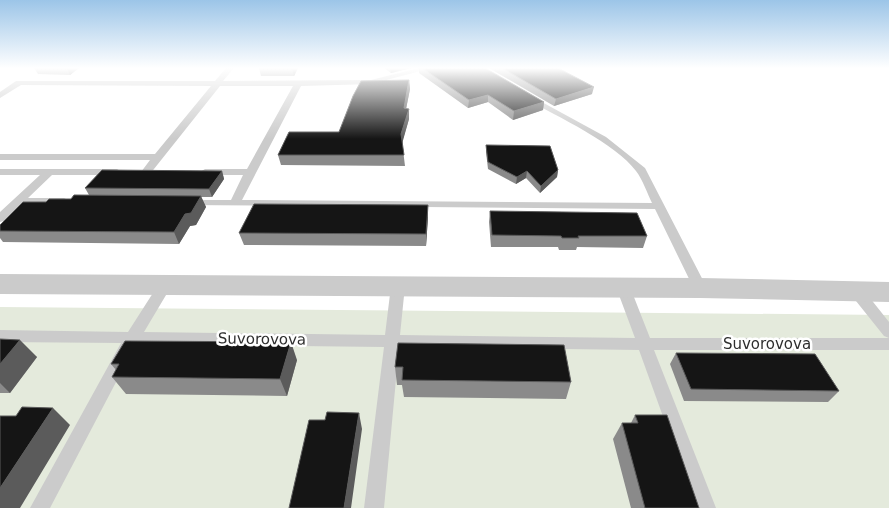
<svg xmlns="http://www.w3.org/2000/svg" width="889" height="508" font-family="'DejaVu Sans',sans-serif">
  <rect width="100%" height="100%" fill="#fff"/>
  <path fill="#e4eadc" d="M 0,307 L 889,315 L 889,508 L 0,508 Z"/>
  <g fill="none" stroke-linecap="round" stroke-linejoin="round">
    <path fill="#cbcbcb" fill-rule="evenodd" d="M 226,68 L 234,68 L 223,81 L 371,80 L 419,68 L 432,68 L 371,84 L 301,86 L 242,200 L 652,203 C 647,193 643,180 636,171 C 616,144 557,116 526,99 L 526,95 L 529,95 L 606,137 L 645,168 L 707,288 L 705,291 L 695,291 L 655,209 L 183,205 L 181,203 L 187,200 L 231,200 L 243,175 L 205,175 L 200,172 L 205,169 L 247,169 L 293,86 L 220,86 L 150,174 L 146,175 L 141,172 L 150,160 L 0,160 L 0,154 L 155,154 L 211,86 L 21,85 L 0,98 L 0,92 L 16,81 L 215,81 Z
      M 0,169 L 117,169 L 122,172 L 117,175 L 52,175 L 28,198 L 64,198 L 70,201 L 68,203 L 21,204 L 4,221 L 0,222 L 0,212 L 40,175 L 0,175 Z
      M 165,280 L 170,282 L 172,285 L 144,332 L 385,335 L 391,286 L 393,283 L 403,283 L 405,286 L 400,335 L 635,338 L 616,287 L 618,284 L 628,284 L 630,287 L 650,338 L 889,338 L 889,350 L 654,350 L 716,508 L 696,508 L 639,350 L 399,347 L 384,508 L 364,508 L 384,347 L 136,344 L 50,508 L 30,508 L 121,343 L 0,342 L 0,330 L 128,332 L 160,282 Z
      M 857,287 L 862,288 L 889,322 L 889,338 L 884,336 L 852,296 L 850,292 L 852,288 Z"/>
    <path fill="#cbcbcb" fill-rule="evenodd" d="M 0,274 L 700,278 L 889,282 L 889,302 L 700,298 L 0,294 Z"/>
  </g>
  <path fill="#8a8a8a" d="M 34,68 L 79,68 L 70,75 L 38,74 Z
    M 259,68 L 298,68 L 294,76 L 261,76 Z
    M 384,68 L 411,68 L 391,73 Z
    M 419,68 L 485,68 L 544,102 L 543,110 L 513,120 L 488,102 L 468,108 L 419,73 Z
    M 489,68 L 558,68 L 592,94 L 554,106 Z
    M 409,80 L 410,89 L 406,109 L 409,109 L 409,119 L 402,142 L 405,166 L 281,165 L 278,155 L 339,132 Z
    M 486,145 L 558,170 L 557,177 L 540,193 L 526,178 L 516,184 L 488,169 L 486,152 Z
    M 222,171 L 224,179 L 212,197 L 201,197 L 206,207 L 196,225 L 190,226 L 179,244 L 3,242 L 0,238 L 0,225 L 46,202 L 71,199 L 89,195 L 85,188 Z
    M 490,211 L 647,236 L 643,248 L 577,247 L 576,250 L 559,250 L 558,247 L 491,247 L 489,222 Z
    M 428,217 L 426,246 L 244,245 L 239,233 Z
    M 0,339 L 37,357 L 10,393 L 0,393 Z
    M 398,343 L 571,382 L 566,399 L 404,397 L 402,385 L 397,385 L 395,367 Z
    M 676,353 L 839,391 L 828,402 L 684,401 L 670,364 Z
    M 297,360 L 287,396 L 126,394 L 112,377 L 116,370 L 111,364 Z
    M 635,415 L 699,508 L 631,508 L 613,439 L 622,423 L 631,423 Z"/>
  <path fill="#5b5b5b" d="M 67,68 L 79,68 L 70,75 Z
    M 292,68 L 298,68 L 294,76 Z
    M 390,68 L 411,68 L 391,73 Z
    M 409,80 L 410,89 L 404,119 L 404,108 Z
    M 594,87 L 592,94 L 554,106 L 556,99 Z
    M 488,95 L 488,102 L 468,108 L 469,100 Z
    M 544,102 L 543,110 L 513,120 L 514,111 Z
    M 409,109 L 409,119 L 402,144 L 401,134 Z
    M 558,170 L 557,177 L 540,193 L 541,186 Z
    M 222,171 L 224,179 L 212,197 L 209,189 Z
    M 527,171 L 526,178 L 516,184 L 517,177 Z
    M 201,196 L 206,207 L 196,225 L 190,226 L 179,244 L 174,232 L 185,214 Z
    M 428,205 L 428,217 L 426,246 L 426,234 Z
    M 20,340 L 37,357 L 10,393 L 0,383 L 0,364 Z
    M 291,342 L 297,360 L 287,396 L 280,379 Z
    M 53,408 L 70,425 L 20,508 L 0,508 L 0,488 Z
    M 359,413 L 362,429 L 351,508 L 344,508 Z"/>
  <path fill="#151515" stroke="#5b5b5b" d="M 422,68 L 485,68 L 544,102 L 514,111 L 488,95 L 469,100 Z
    M 502,68 L 558,68 L 594,87 L 556,99 Z
    M 409,80 L 404,108 L 409,109 L 401,134 L 404,155 L 278,155 L 289,132 L 339,132 L 353,96 L 361,81 Z
    M 486,145 L 550,146 L 558,170 L 541,186 L 527,171 L 517,177 L 488,162 Z
    M 102,170 L 222,171 L 209,189 L 85,188 Z
    M 74,195 L 201,196 L 191,213 L 185,214 L 174,232 L 0,231 L 0,225 L 23,202 L 46,202 L 49,199 L 71,199 Z
    M 254,204 L 428,205 L 426,234 L 239,233 Z
    M 490,211 L 637,213 L 647,236 L 578,236 L 579,238 L 562,238 L 561,236 L 492,235 Z
    M 0,339 L 20,340 L 0,364 Z
    M 125,341 L 291,342 L 280,379 L 112,377 L 119,364 L 111,364 Z
    M 398,343 L 564,345 L 571,382 L 402,380 L 403,367 L 395,367 Z
    M 676,353 L 815,354 L 839,391 L 691,389 Z
    M 22,407 L 53,408 L 0,488 L 0,416 L 16,416 Z
    M 327,412 L 359,413 L 344,508 L 289,508 L 309,420 L 325,420 Z
    M 635,415 L 667,415 L 699,508 L 645,508 L 622,423 L 638,423 Z"/>
  <linearGradient id="sky" x2="0" y2="1"><stop stop-color="#9cc5e8"/><stop offset="0.49" stop-color="#fff"/><stop offset="1" stop-color="#fff" stop-opacity="0"/></linearGradient>
  <rect width="889" height="139" fill="url(#sky)"/>
  <g text-anchor="middle" dominant-baseline="central" stroke-width="5" stroke-linejoin="round" paint-order="stroke">
    <g font-size="15" fill="#2e2e2e" stroke="#fff">
      <text transform="translate(262 339) rotate(1)">Suvorovova</text>
      <text x="767" y="344">Suvorovova</text>
    </g>
  </g>
</svg>
